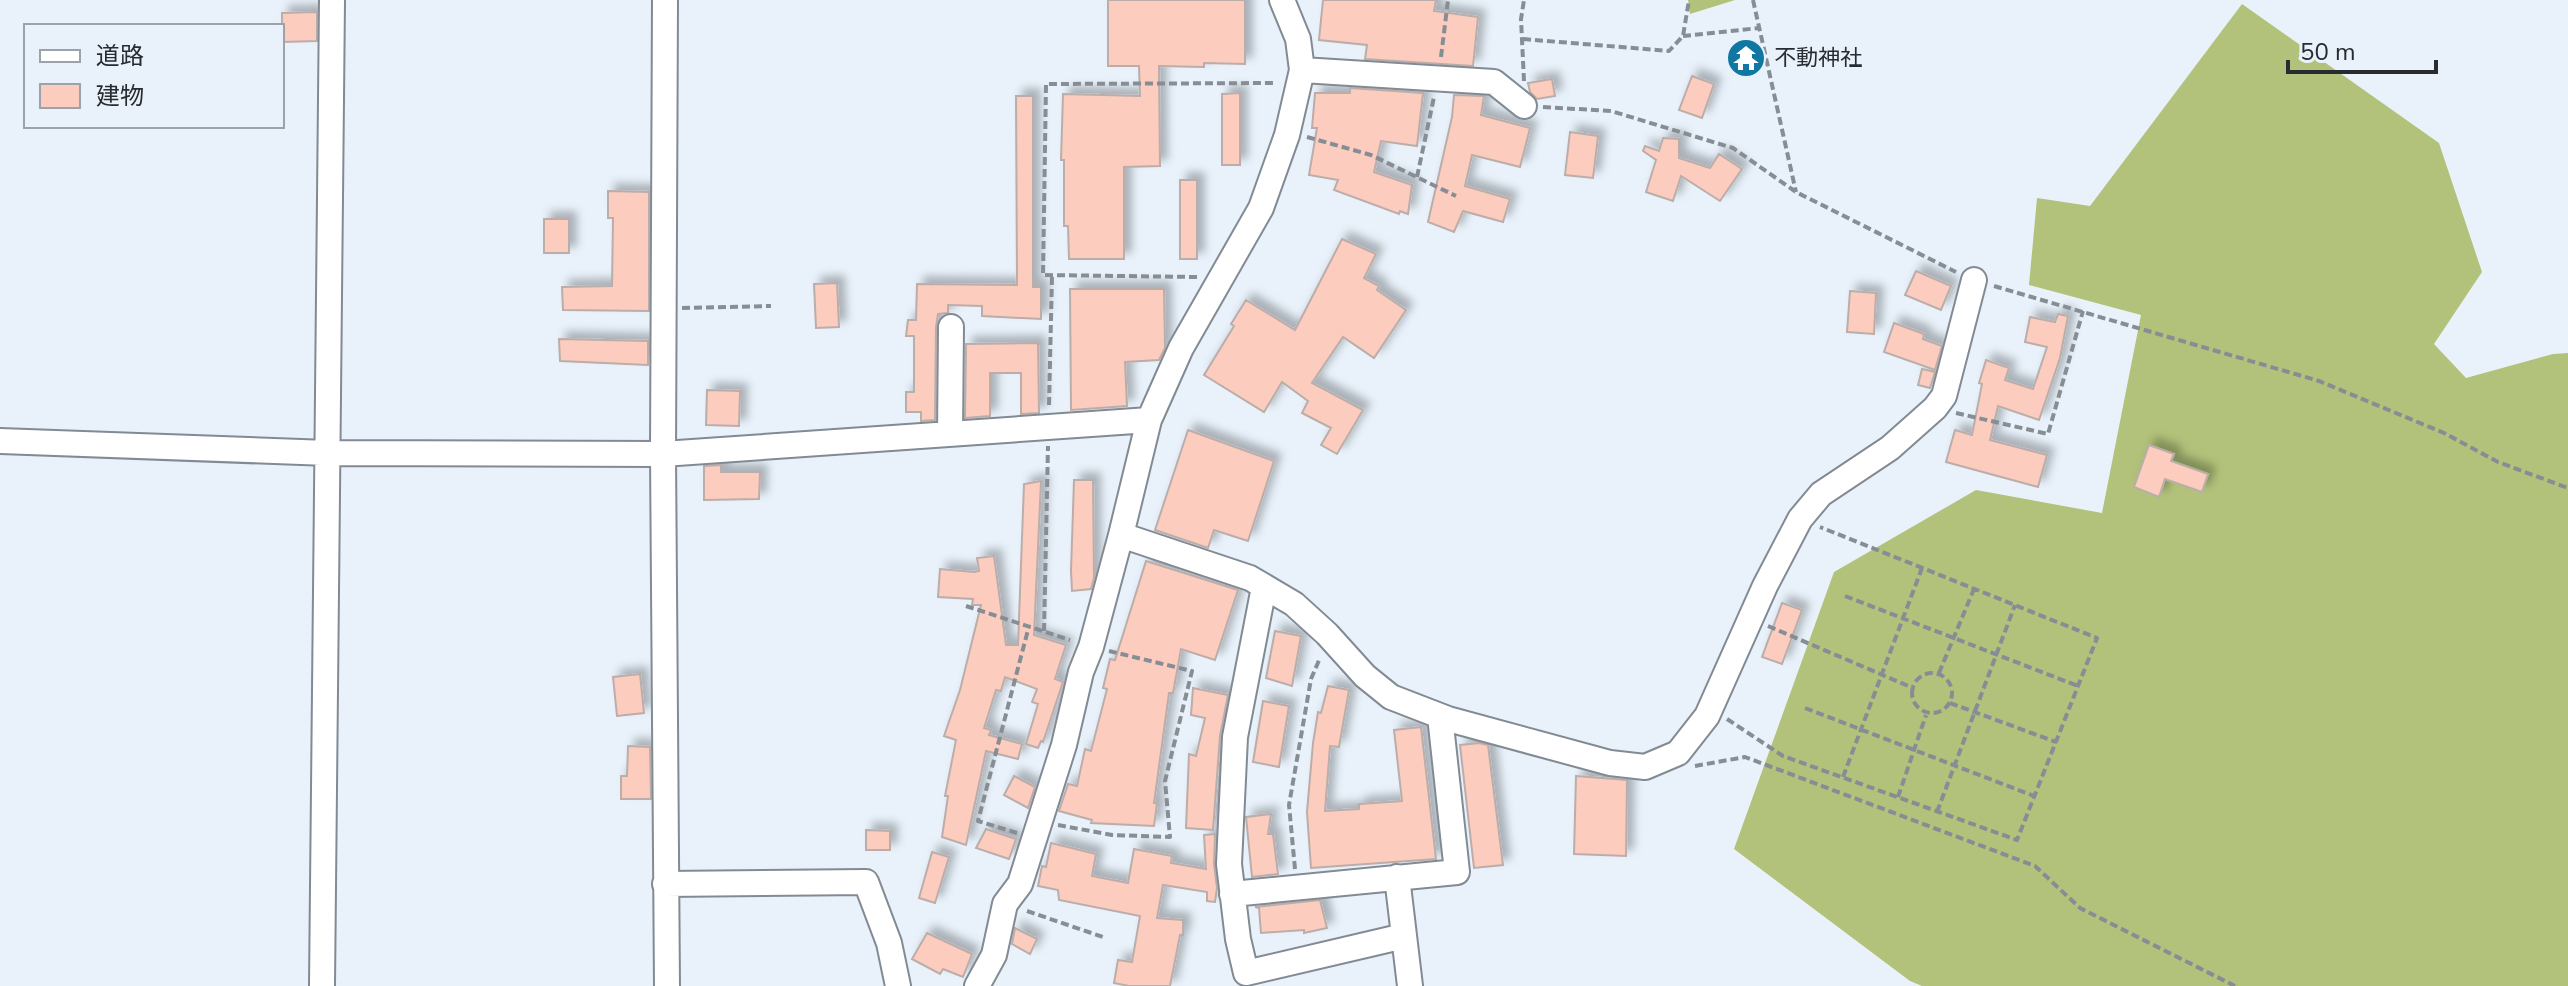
<svg xmlns="http://www.w3.org/2000/svg" width="2568" height="986" font-family="'Nunito Sans','Noto Sans JP',sans-serif">
  <defs>
    <filter id="shadow"><feDropShadow dx="7" dy="-7" stdDeviation="4" flood-color="#0004"/></filter>
  </defs>
  <rect width="100%" height="100%" fill="#e9f2fb"/>
  <path fill="#b2c27a" d="M 1688,0 L 1735,0 L 1690,14 Z
    M 2242,4 L 2439,143 L 2482,272 L 2434,344 L 2466,378 L 2553,354 L 2568,353 L 2568,986 L 1922,986 L 1910,981 L 1734,849 L 1834,572 L 1976,490 L 2102,513 L 2141,315 L 2029,285 L 2037,198 L 2090,206 Z"/>
  <path fill="#fcccbe" stroke="#bbadaa" stroke-width="2" filter="url(#shadow)" d="M 1108,0 L 1245,0 L 1245,64 L 1204,63 L 1204,67 L 1159,66 L 1160,166 L 1124,167 L 1124,259 L 1069,259 L 1068,226 L 1064,226 L 1064,160 L 1061,160 L 1063,94 L 1140,96 L 1139,66 L 1108,66 Z
    M 1323,0 L 1436,0 L 1434,11 L 1478,17 L 1473,66 L 1365,59 L 1367,45 L 1319,40 Z
    M 317,12 L 317,41 L 282,42 L 282,13 Z
    M 1692,76 L 1714,84 L 1702,118 L 1679,110 Z
    M 1552,79 L 1555,96 L 1537,99 L 1530,92 L 1528,83 Z
    M 1350,88 L 1423,93 L 1417,146 L 1381,141 L 1374,172 L 1412,185 L 1408,214 L 1400,211 L 1399,214 L 1334,190 L 1338,180 L 1309,175 L 1317,128 L 1312,128 L 1315,93 L 1350,93 Z
    M 1240,93 L 1240,165 L 1222,165 L 1222,94 Z
    M 1454,95 L 1484,96 L 1481,115 L 1530,128 L 1520,167 L 1472,155 L 1465,186 L 1510,199 L 1503,222 L 1463,211 L 1454,232 L 1428,222 L 1452,117 Z
    M 1016,96 L 1033,96 L 1033,287 L 1041,287 L 1041,319 L 982,316 L 982,306 L 948,305 L 948,313 L 938,314 L 936,327 L 935,420 L 921,421 L 921,412 L 906,412 L 906,392 L 914,392 L 914,336 L 906,336 L 908,320 L 916,320 L 917,284 L 1017,285 Z
    M 1570,132 L 1598,136 L 1593,178 L 1565,175 Z
    M 1663,138 L 1679,139 L 1679,158 L 1710,168 L 1719,154 L 1742,169 L 1720,201 L 1681,176 L 1673,201 L 1646,192 L 1656,160 L 1643,151 L 1645,146 L 1659,151 Z
    M 1180,180 L 1197,180 L 1197,259 L 1180,259 Z
    M 608,191 L 649,192 L 649,311 L 563,310 L 562,287 L 612,286 L 613,218 L 608,218 Z
    M 544,219 L 569,219 L 569,253 L 544,253 Z
    M 1342,239 L 1376,254 L 1364,278 L 1379,286 L 1377,290 L 1406,310 L 1374,358 L 1343,337 L 1312,383 L 1363,410 L 1337,454 L 1321,445 L 1331,428 L 1302,413 L 1308,401 L 1282,382 L 1264,412 L 1204,375 L 1234,326 L 1231,324 L 1246,300 L 1295,330 Z
    M 1916,271 L 1951,286 L 1941,310 L 1905,295 Z
    M 837,283 L 839,327 L 816,328 L 814,284 Z
    M 1070,289 L 1164,289 L 1165,348 L 1159,360 L 1125,362 L 1127,406 L 1071,410 Z
    M 1850,291 L 1876,293 L 1874,334 L 1847,332 Z
    M 2058,314 L 2068,316 L 2060,358 L 2039,420 L 1998,406 L 1990,440 L 2047,455 L 2038,487 L 1946,462 L 1955,430 L 1972,435 L 1982,384 L 1979,383 L 1986,360 L 2009,368 L 2005,380 L 2033,389 L 2047,347 L 2025,342 L 2030,317 L 2055,322 Z
    M 1894,323 L 1924,334 L 1923,339 L 1942,346 L 1935,370 L 1884,352 Z
    M 559,339 L 648,341 L 648,365 L 560,361 Z
    M 1038,343 L 1039,413 L 1021,414 L 1021,373 L 990,373 L 990,416 L 965,418 L 966,344 Z
    M 1922,369 L 1935,372 L 1930,388 L 1918,385 Z
    M 707,390 L 740,391 L 739,426 L 706,425 Z
    M 1188,430 L 1274,461 L 1248,541 L 1214,530 L 1208,548 L 1155,530 Z
    M 2149,445 L 2174,454 L 2171,461 L 2208,474 L 2202,492 L 2165,479 L 2159,497 L 2134,487 Z
    M 721,465 L 721,472 L 760,472 L 759,499 L 704,500 L 704,466 Z
    M 1074,480 L 1093,480 L 1094,578 L 1091,589 L 1072,591 L 1071,571 Z
    M 1041,481 L 1034,635 L 1066,645 L 1055,679 L 1063,682 L 1043,742 L 1041,741 L 1038,748 L 1026,744 L 1038,704 L 1032,702 L 1037,689 L 1005,677 L 1001,691 L 996,690 L 984,728 L 991,730 L 989,735 L 1022,744 L 1018,759 L 986,751 L 966,845 L 942,837 L 948,796 L 945,796 L 956,740 L 944,736 L 960,690 L 981,605 L 972,605 L 973,599 L 938,597 L 940,569 L 974,572 L 979,571 L 977,558 L 994,556 L 1006,645 L 1018,645 L 1024,484 Z
    M 1146,561 L 1238,590 L 1215,660 L 1181,649 L 1173,693 L 1169,693 L 1154,803 L 1157,803 L 1154,826 L 1091,823 L 1092,820 L 1059,811 L 1068,784 L 1077,786 L 1085,749 L 1091,751 L 1107,689 L 1103,688 L 1110,659 L 1115,660 Z
    M 1782,603 L 1802,610 L 1782,664 L 1762,657 Z
    M 1275,631 L 1301,636 L 1292,686 L 1266,678 Z
    M 640,674 L 644,713 L 617,716 L 613,677 Z
    M 1328,686 L 1349,690 L 1339,747 L 1330,746 L 1325,811 L 1359,809 L 1359,804 L 1402,801 L 1394,730 L 1421,727 L 1436,859 L 1311,868 L 1307,812 L 1313,743 L 1318,712 L 1321,713 Z
    M 1193,688 L 1228,695 L 1220,736 L 1213,830 L 1186,828 L 1189,754 L 1196,756 L 1205,718 L 1191,715 Z
    M 1263,701 L 1289,706 L 1279,767 L 1253,762 Z
    M 1479,743 L 1488,745 L 1503,865 L 1474,868 L 1460,745 Z
    M 628,746 L 650,747 L 651,799 L 621,799 L 621,776 L 627,776 Z
    M 1014,776 L 1035,787 L 1028,808 L 1004,795 Z
    M 1576,776 L 1627,780 L 1626,856 L 1574,854 Z
    M 1271,814 L 1268,834 L 1273,834 L 1278,874 L 1252,877 L 1246,817 Z
    M 986,829 L 1016,839 L 1009,859 L 976,848 Z
    M 866,830 L 890,831 L 890,850 L 866,850 Z
    M 1215,834 L 1214,864 L 1217,888 L 1215,902 L 1207,901 L 1207,892 L 1163,885 L 1157,918 L 1183,920 L 1183,935 L 1180,935 L 1170,986 L 1129,986 L 1114,983 L 1118,960 L 1132,962 L 1140,916 L 1059,900 L 1058,890 L 1038,886 L 1042,866 L 1046,867 L 1051,843 L 1096,854 L 1092,876 L 1128,883 L 1134,849 L 1172,856 L 1171,863 L 1206,869 L 1204,835 Z
    M 932,852 L 949,857 L 935,903 L 919,898 Z
    M 1320,900 L 1327,928 L 1304,933 L 1304,930 L 1261,933 L 1259,908 L 1255,907 Z
    M 1015,928 L 1037,939 L 1030,954 L 1012,944 Z
    M 927,933 L 972,954 L 963,977 L 943,969 L 940,974 L 912,959 Z"/>
  <g fill="none" stroke-linecap="round" stroke-linejoin="round">
    <g stroke="#828a93" stroke-width="28">
      <path id="minor" d="M 665,0 L 663,454 L 667,986
        M 1302,70 L 1494,82 L 1524,106
        M 950,434 L 951,327
        M 0,441 L 328,453 L 663,454 L 1149,420
        M 1121,535 L 1250,578 L 1294,604 L 1327,634 L 1365,676 L 1391,697 L 1448,719 L 1610,763 L 1645,767 L 1678,753 L 1707,716 L 1765,586 L 1800,519 L 1821,494 L 1890,448 L 1935,408 L 1944,396 L 1974,280
        M 1264,587 L 1235,737 L 1229,864 L 1238,939 L 1246,973 L 1404,936
        M 1397,877 L 1410,986
        M 665,884 L 866,882 L 889,943 L 898,986
        M 1232,894 L 1457,872 L 1440,716
        M 322,986 L 332,0
        M 977,986 L 994,955 L 1005,904 L 1020,884 L 1064,745 L 1081,672 L 1091,647 L 1121,535 L 1149,420 L 1181,348 L 1261,208 L 1287,135 L 1302,70 L 1298,39 L 1282,0"/>
    </g>
    <path stroke="#878d94" stroke-width="4" stroke-dasharray="8 4" stroke-linecap="butt" d="M 1753,0 L 1796,192
      M 1683,36 L 1759,28
      M 1523,39 L 1669,51 L 1683,36 L 1689,0
      M 1441,57 L 1448,0
      M 1524,81 L 1521,19 L 1524,0
      M 1543,107 L 1611,111 L 1733,148 L 1796,192 L 1956,272
      M 1307,137 L 1371,155 L 1456,196
      M 1417,177 L 1434,97
      M 1197,277 L 1043,275 L 1046,84 L 1276,83
      M 1994,286 L 2319,381 L 2444,433 L 2498,462 L 2568,488
      M 682,308 L 771,306
      M 1049,405 L 1052,275
      M 1956,413 L 2048,434 L 2083,311
      M 1845,596 L 2078,686
      M 966,606 L 1070,640
      M 1768,626 L 1913,688
      M 1044,631 L 1048,446
      M 1939,673 L 1974,589
      M1912 693a20 20 0 1 1 40 0a20 20 0 1 1-40 0Z
      M 1950,703 L 2056,742
      M 1805,708 L 2034,796
      M 1727,719 L 1783,756 L 2017,840 L 2097,638 L 1820,527
      M 1695,766 L 1745,757 L 2035,866 L 2080,908 L 2235,986
      M 1843,777 L 1922,568
      M 1898,797 L 1926,715
      M 1937,812 L 2015,605
      M 1058,825 L 1112,835 L 1170,837 L 1165,781 L 1192,671 L 1109,651
      M 1017,833 L 978,821 L 1029,626
      M 1295,869 L 1289,805 L 1311,679 L 1320,658
      M 1027,911 L 1103,937"/>
    <use href="#minor" stroke="#fff" stroke-width="24"/>
  </g>
  <defs>
    <g id="temple-disc" transform="scale(2)"><circle r="9.5" fill="#0f77a2" stroke="#e9f2fb"/><path d="M0-6L5-2H3V0L6.5 2.5H4V6H1.5V3h-3V6H-4V2.5H-6.5L-3 0V-2H-5Z" fill="#fff"/></g>
  </defs>
  <g fill-rule="evenodd">
    <use href="#temple-disc" x="1746" y="58"/>
  </g>
  <g text-anchor="middle" dominant-baseline="central" stroke-width="6" stroke-linejoin="round" paint-order="stroke">
    <g font-size="22" fill="#282b2f" stroke="#e9f2fb" text-anchor="start">
      <text x="1774" y="58">不動神社</text>
    </g>
  </g>
  <rect x="24" y="24" width="260" height="104" fill="#e9f2fb" stroke="#9ca2a9" stroke-width="2"/>
  <rect x="40" y="50" width="40" height="12" fill="#ffffff" stroke="#9ca2a9" stroke-width="2"/>
  <text x="96" y="64" font-size="24" fill="#282b2f">道路</text>
  <rect x="40" y="84" width="40" height="24" fill="#fcccbe" stroke="#9ca2a9" stroke-width="2"/>
  <text x="96" y="104" font-size="24" fill="#282b2f">建物</text>
  <path d="M2288 60v12h148v-12" fill="none" stroke="#282b2f" stroke-width="4"/>
  <text x="2300" y="60" font-size="24" fill="#282b2f" stroke="#e9f2fb" stroke-width="6" paint-order="stroke">50 m</text>
</svg>
